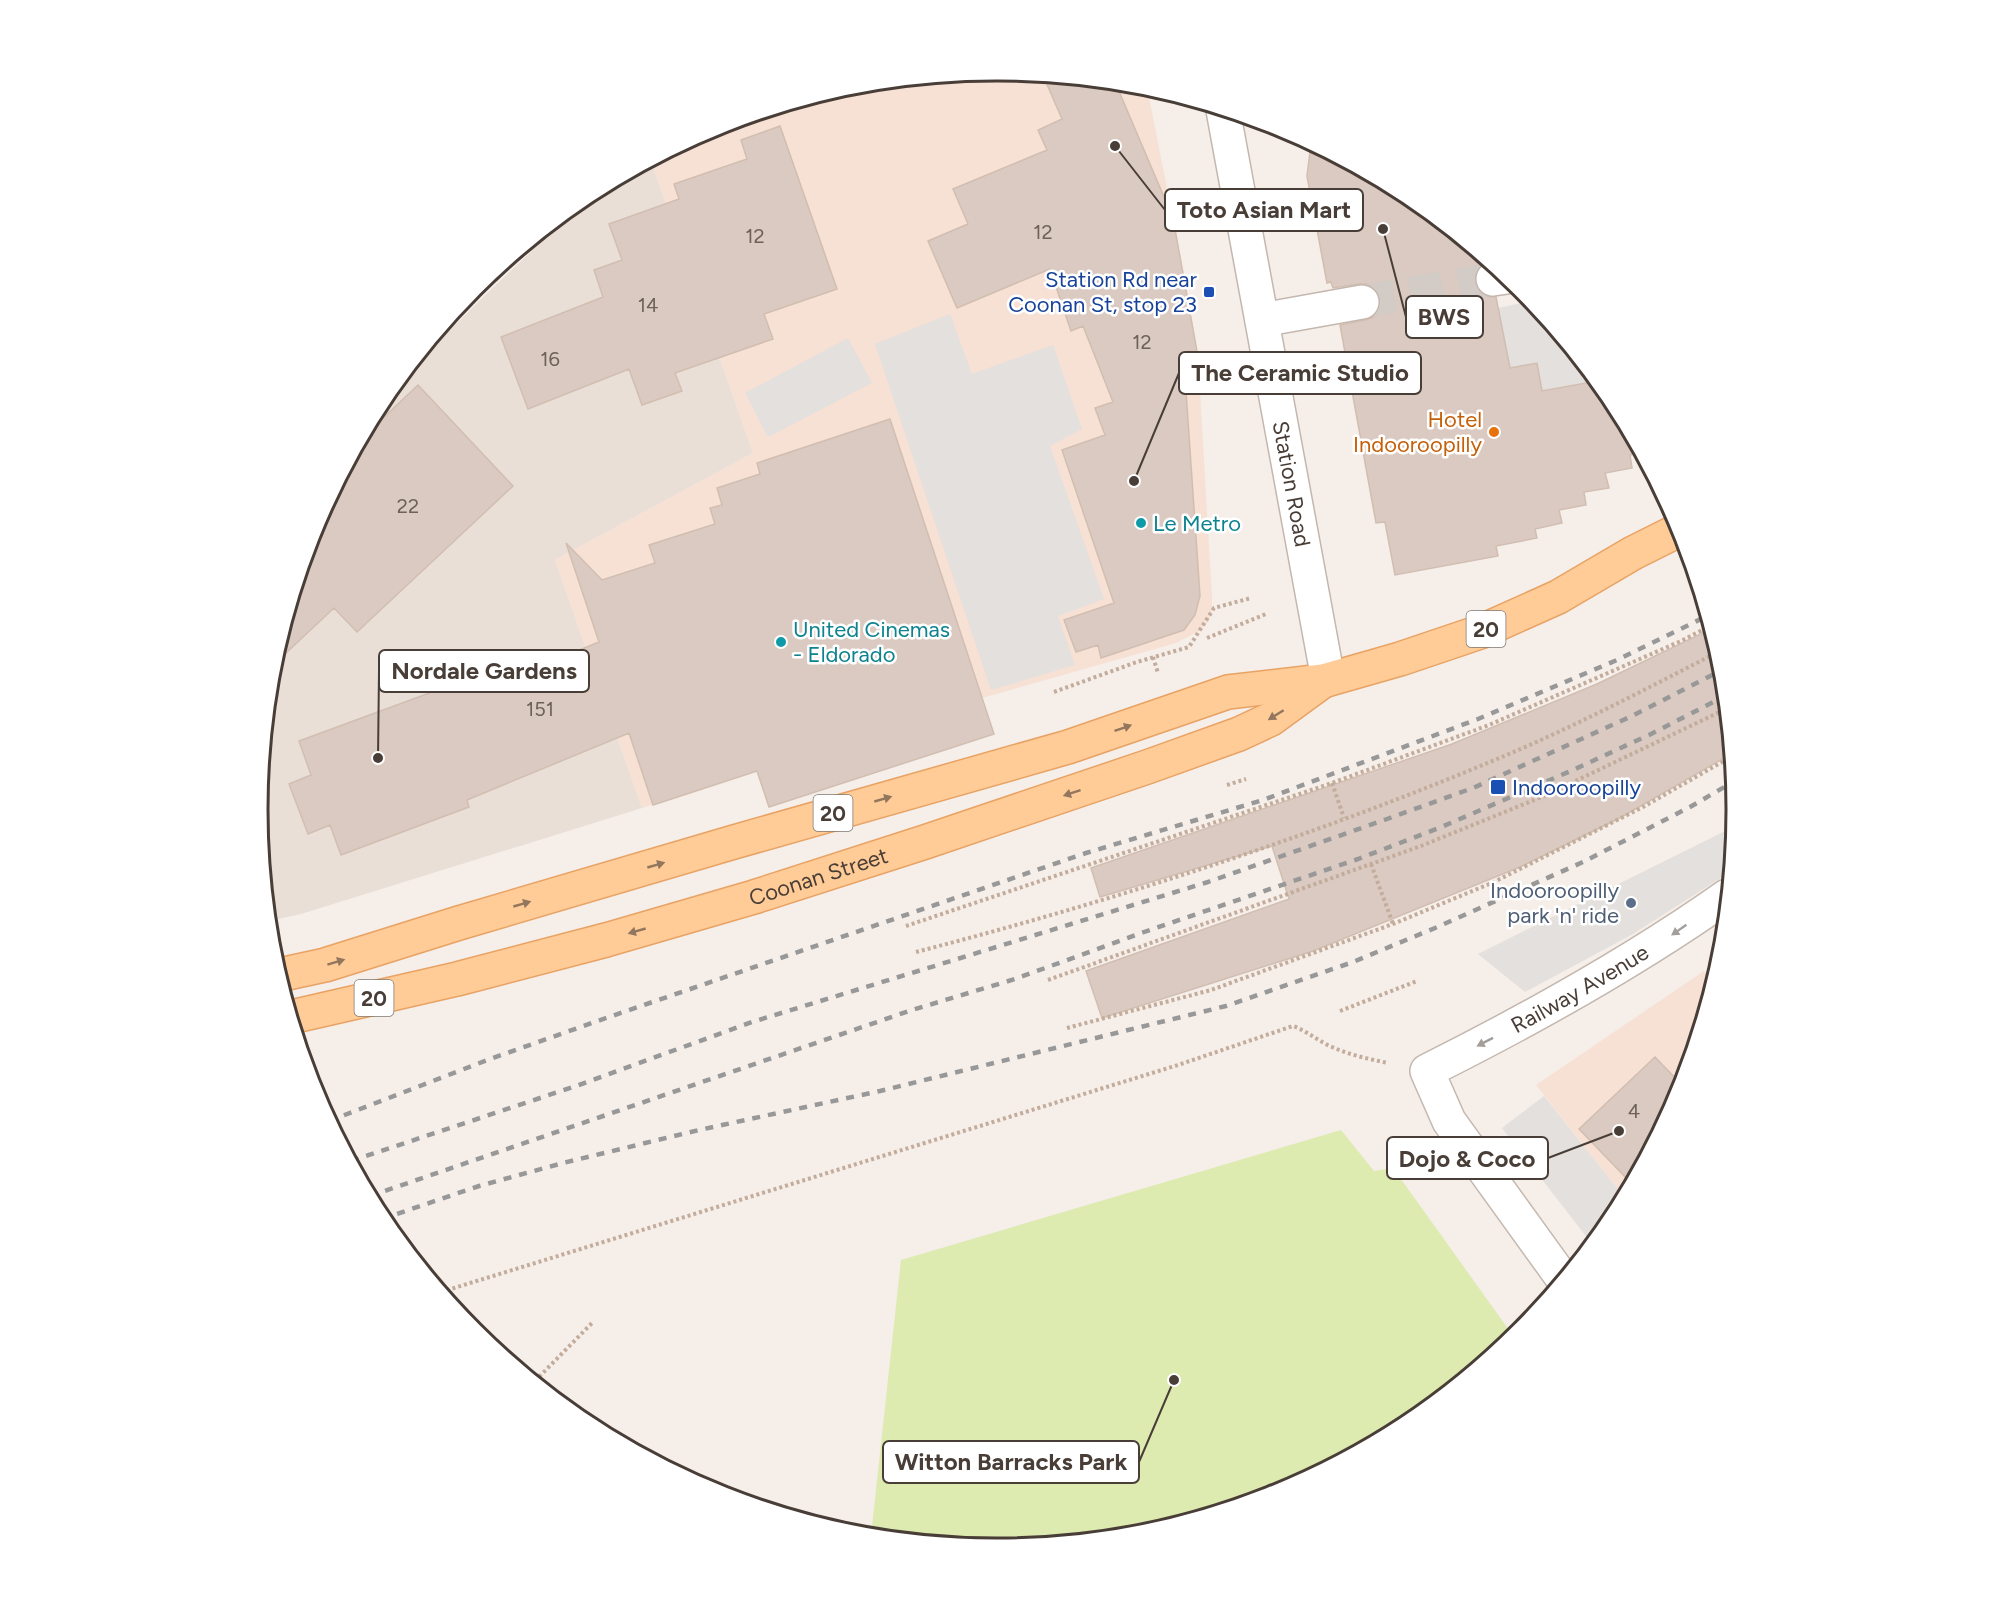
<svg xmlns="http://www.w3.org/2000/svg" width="1994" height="1619" font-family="Figtree,sans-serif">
  <rect width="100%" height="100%" fill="#f5eee9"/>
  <path fill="#e9dfd7" d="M 651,161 L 753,453 L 555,560 L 642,808 L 301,914 L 269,921 L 258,809 L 272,665 L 314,526 L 387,394 L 478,302 L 597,189 Z"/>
  <path fill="#f7e0d4" d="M 997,71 L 1147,87 L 1186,284 L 1198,357 L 1212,598 L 1212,611 L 1208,622 L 1199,631 L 1176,643 L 982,698 L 642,808 L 555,560 L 753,453 L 651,161 L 715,127 L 853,85 Z
    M 1704,971 L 1714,980 L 1680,1093 L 1624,1197 L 1536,1085 Z"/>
  <path fill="#ddeab0" d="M 1341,1130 L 1374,1171 L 1393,1168 L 1514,1337 L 1407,1424 L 1279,1492 L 1141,1534 L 997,1548 L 871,1536 L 901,1260 Z"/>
  <path fill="#e3e0dd" d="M 1531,301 L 1597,381 L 1542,391 L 1537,363 L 1510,368 L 1498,308 Z
    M 950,314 L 972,374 L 1053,345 L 1082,429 L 1050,446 L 1104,599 L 1058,616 L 1075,665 L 991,690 L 875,344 Z
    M 848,338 L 872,383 L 768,437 L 745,393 Z
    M 1731,828 L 1734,832 L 1730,872 L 1633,934 L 1525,992 L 1478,954 Z
    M 1544,1096 L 1624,1197 L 1611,1220 L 1592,1244 L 1502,1128 Z"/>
  <path fill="#dacac1" stroke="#d2beb1" stroke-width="1.5" d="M 1043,75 L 1115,82 L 1173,218 L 1198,357 L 1184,362 L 1200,596 L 1195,615 L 1184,630 L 1101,658 L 1098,645 L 1076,652 L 1064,620 L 1114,603 L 1062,450 L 1105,435 L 1095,408 L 1113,402 L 1083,326 L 1071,331 L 1050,269 L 957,308 L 928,241 L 968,224 L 953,189 L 1047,150 L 1038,130 L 1062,119 Z
    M 780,126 L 837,289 L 764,314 L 773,339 L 675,373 L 682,391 L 642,405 L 629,369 L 528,409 L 501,337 L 603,297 L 594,270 L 622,260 L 609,224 L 679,199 L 674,184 L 747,159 L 741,140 Z
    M 1311,144 L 1408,195 L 1488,261 L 1481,265 L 1476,272 L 1475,282 L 1478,290 L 1486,296 L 1496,297 L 1510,368 L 1537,363 L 1542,391 L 1597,381 L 1612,399 L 1640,453 L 1630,455 L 1632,468 L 1605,473 L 1609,488 L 1584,492 L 1586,505 L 1559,510 L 1562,523 L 1535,529 L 1537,538 L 1496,546 L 1498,556 L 1395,575 L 1385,522 L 1376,523 L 1340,325 L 1365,320 L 1374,317 L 1379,309 L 1380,298 L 1376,290 L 1368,284 L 1359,284 L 1333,288 L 1331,282 L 1327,283 L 1307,176 Z
    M 418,385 L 513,486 L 357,632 L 334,608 L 272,666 L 314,526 L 362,438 Z
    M 890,419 L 994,734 L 769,807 L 757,771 L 653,805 L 629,733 L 467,800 L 469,807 L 341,855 L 330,825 L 308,834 L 289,784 L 311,775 L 299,741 L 481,674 L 480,670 L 515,656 L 523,673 L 599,642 L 566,543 L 602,580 L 655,563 L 649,545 L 715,524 L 710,508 L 722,505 L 717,488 L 760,474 L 757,463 Z
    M 1711,629 L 1722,667 L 1731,754 L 1618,819 L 1520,867 L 1313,951 L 1102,1018 L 1086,971 L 1289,899 L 1272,846 L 1100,897 L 1091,868 L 1452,744 L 1597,684 Z
    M 1655,1057 L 1682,1085 L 1680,1093 L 1631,1183 L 1579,1129 Z"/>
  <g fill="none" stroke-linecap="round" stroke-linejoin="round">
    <path stroke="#d3cbc5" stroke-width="33" stroke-dasharray="33 16" stroke-linecap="butt" d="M 1362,302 L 1493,279"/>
    <g stroke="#c4b7ae" stroke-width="36">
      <g id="minor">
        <path id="s1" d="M 1223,110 L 1328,679"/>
        <path d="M 1493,279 L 1507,277"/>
        <path d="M 1262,320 L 1362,302"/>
        <path id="s2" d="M 1563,1279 L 1449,1121 L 1427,1071 C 1531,1019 1632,963 1727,896"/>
      </g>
    </g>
    <g stroke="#e8a364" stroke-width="36">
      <g id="major">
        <path d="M 279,975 L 325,965 L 459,923 L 734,842 L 1068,747 L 1228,692 L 1323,681 L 1400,659 L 1480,632 L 1558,597 L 1633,553 L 1681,529"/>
        <path id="s3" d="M 291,1017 L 457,979 L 606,940 L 754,897 L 925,842 L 1147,767 L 1239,734 L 1271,719 L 1323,681"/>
      </g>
    </g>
    <path stroke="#c3ac9b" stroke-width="4" stroke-dasharray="3 3" stroke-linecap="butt" d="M 1207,638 L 1266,614
      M 1153,657 L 1158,673
      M 1054,692 L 1137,662 L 1189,647 L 1214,608 L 1251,598
      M 1332,783 L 1344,818
      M 1227,785 L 1246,779
      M 1371,864 L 1393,924
      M 906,926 L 1332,783 L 1489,725 L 1681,641 L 1710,626
      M 916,952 C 1113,901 1309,838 1497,759 C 1572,728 1646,689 1718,652
      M 1048,980 L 1421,846 L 1544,796 L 1726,709
      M 1340,1011 L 1417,981
      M 1067,1028 L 1211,990 L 1393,924 L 1494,882 L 1643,807 L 1731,757
      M 441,1292 L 1178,1065 L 1293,1026 C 1307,1031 1318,1041 1332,1047 C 1350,1055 1369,1059 1388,1063
      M 535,1381 L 592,1323"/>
    <use href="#minor" stroke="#fff" stroke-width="33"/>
    <use href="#major" stroke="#ffcb97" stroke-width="33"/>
    <path stroke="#989898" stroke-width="4.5" stroke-dasharray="8 8" stroke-linecap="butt" d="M 329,1121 L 490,1059 L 606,1018 L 1086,853 L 1263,800 L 1478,719 L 1617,660 L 1707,616
      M 351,1161 L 576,1086 L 752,1022 L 1208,882 L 1387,819 L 1473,788 L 1632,716 L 1722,670
      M 370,1196 L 912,1010 L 1015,979 L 1144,932 L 1358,859 L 1439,828 L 1573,770 L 1651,734 L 1725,696
      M 382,1219 L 479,1186 L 563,1163 L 699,1130 L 880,1091 L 1226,1006 L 1353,962 L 1435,928 L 1583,862 L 1690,807 L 1733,782"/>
  </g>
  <defs><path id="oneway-solid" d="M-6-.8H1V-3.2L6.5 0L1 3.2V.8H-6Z" transform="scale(1.5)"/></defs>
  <g fill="#92765d">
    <use href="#oneway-solid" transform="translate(1276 715) rotate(148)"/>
    <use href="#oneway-solid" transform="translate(1123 728) rotate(-19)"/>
    <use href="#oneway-solid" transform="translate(1072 793) rotate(162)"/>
    <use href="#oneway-solid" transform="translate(883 799) rotate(-16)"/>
    <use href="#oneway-solid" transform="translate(656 865) rotate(-16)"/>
    <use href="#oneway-solid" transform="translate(522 904) rotate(-16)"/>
    <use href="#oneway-solid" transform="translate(637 931) rotate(164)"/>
    <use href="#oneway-solid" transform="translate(336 962) rotate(-17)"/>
  </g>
  <g fill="#a49e9b">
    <use href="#oneway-solid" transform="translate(1679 930) rotate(145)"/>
    <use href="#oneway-solid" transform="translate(1485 1042) rotate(153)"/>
  </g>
  <g fill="#1a4fb4" stroke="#fff" stroke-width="2">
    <rect x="1203" y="286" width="12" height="12" rx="3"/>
    <rect x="1490" y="779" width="16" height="16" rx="3"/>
  </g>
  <circle fill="#e8710a" stroke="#fff" stroke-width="2" cx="1494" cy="432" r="6"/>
  <g fill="#0f9aa8" stroke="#fff" stroke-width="2">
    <circle cx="1141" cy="523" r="6"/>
    <circle cx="781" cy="642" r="6"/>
  </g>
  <circle fill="#5c6f8a" stroke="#fff" stroke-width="2" cx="1631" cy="903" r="6"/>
  <g text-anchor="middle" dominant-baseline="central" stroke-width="5" stroke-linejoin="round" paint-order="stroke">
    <g font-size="20" fill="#6d615a">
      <text x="1043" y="232">12</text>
      <text x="755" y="236">12</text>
      <text x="648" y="305">14</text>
      <text x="1142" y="342">12</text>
      <text x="550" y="359">16</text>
      <text x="408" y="506">22</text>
      <text x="540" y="709">151</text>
      <text x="1634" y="1111">4</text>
    </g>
    <g fill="#fff" stroke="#807873" stroke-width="1.5">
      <rect x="1466.5" y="611" width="39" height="36" rx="4.5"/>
      <rect x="813.5" y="795" width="39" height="36" rx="4.5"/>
      <rect x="354.5" y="980" width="39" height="36" rx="4.5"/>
    </g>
    <g font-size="21" font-weight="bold" fill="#493e37">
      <text x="1486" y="629">20</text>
      <text x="833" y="813">20</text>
      <text x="374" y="998">20</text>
    </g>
    <g font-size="22" fill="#164399" stroke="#fff" text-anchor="end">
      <text x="1197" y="279">Station Rd near<tspan x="1197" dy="25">Coonan St, stop 23</tspan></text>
      <text x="1512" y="787" text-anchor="start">Indooroopilly</text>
    </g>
    <g font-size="22" fill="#c56008" stroke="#fff" text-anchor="end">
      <text x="1482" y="419">Hotel<tspan x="1482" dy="25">Indooroopilly</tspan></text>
    </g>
    <g font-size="22" fill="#493e37" stroke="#fff">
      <text stroke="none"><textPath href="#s1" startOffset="380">Station Road</textPath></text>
      <text stroke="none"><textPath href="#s3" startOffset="546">Coonan Street</textPath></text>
      <text stroke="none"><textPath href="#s2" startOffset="423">Railway Avenue</textPath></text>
    </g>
    <g font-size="22" fill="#0d838f" stroke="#fff" text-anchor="start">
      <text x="1153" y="523">Le Metro</text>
      <text x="793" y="629">United Cinemas<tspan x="793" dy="25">- Eldorado</tspan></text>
    </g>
    <g font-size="22" fill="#4e5e75" stroke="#fff" text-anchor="end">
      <text x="1619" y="890">Indooroopilly<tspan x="1619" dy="25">park 'n' ride</tspan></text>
    </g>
  </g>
  <path d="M0 0H1994V1619H0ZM996 81H998A728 728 0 0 1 1726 809V810A728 728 0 0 1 998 1538H996A728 728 0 0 1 268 810V809A728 728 0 0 1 996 81Z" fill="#fff" fill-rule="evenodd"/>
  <path fill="none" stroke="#493e37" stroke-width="3" d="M996 81H998A728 728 0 0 1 1726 809V810A728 728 0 0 1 998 1538H996A728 728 0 0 1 268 810V809A728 728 0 0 1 996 81Z"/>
  <path fill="none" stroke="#493e37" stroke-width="2" d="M1115 146L1165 210M1383 229L1406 317M1134 481L1179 373M378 758L379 671M1619 1131L1548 1158M1174 1380L1139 1462"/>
  <g fill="#493e37" stroke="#fff" stroke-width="2">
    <circle cx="1115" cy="146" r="6"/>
    <circle cx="1383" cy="229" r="6"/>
    <circle cx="1134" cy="481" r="6"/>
    <circle cx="378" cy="758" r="6"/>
    <circle cx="1619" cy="1131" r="6"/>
    <circle cx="1174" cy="1380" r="6"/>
  </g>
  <g fill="#fff" stroke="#493e37" stroke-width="2">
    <rect x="1165" y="189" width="198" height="42" rx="6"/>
    <rect x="1406" y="296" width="77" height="42" rx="6"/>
    <rect x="1179" y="352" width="242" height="42" rx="6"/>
    <rect x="379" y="650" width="210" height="42" rx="6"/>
    <rect x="1387" y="1137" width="161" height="42" rx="6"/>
    <rect x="883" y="1441" width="256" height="42" rx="6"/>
  </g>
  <g font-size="24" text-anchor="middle" font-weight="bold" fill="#493e37">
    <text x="1264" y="218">Toto Asian Mart</text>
    <text x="1444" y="325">BWS</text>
    <text x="1300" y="381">The Ceramic Studio</text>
    <text x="484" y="679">Nordale Gardens</text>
    <text x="1467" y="1167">Dojo &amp; Coco</text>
    <text x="1011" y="1470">Witton Barracks Park</text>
  </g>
</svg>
